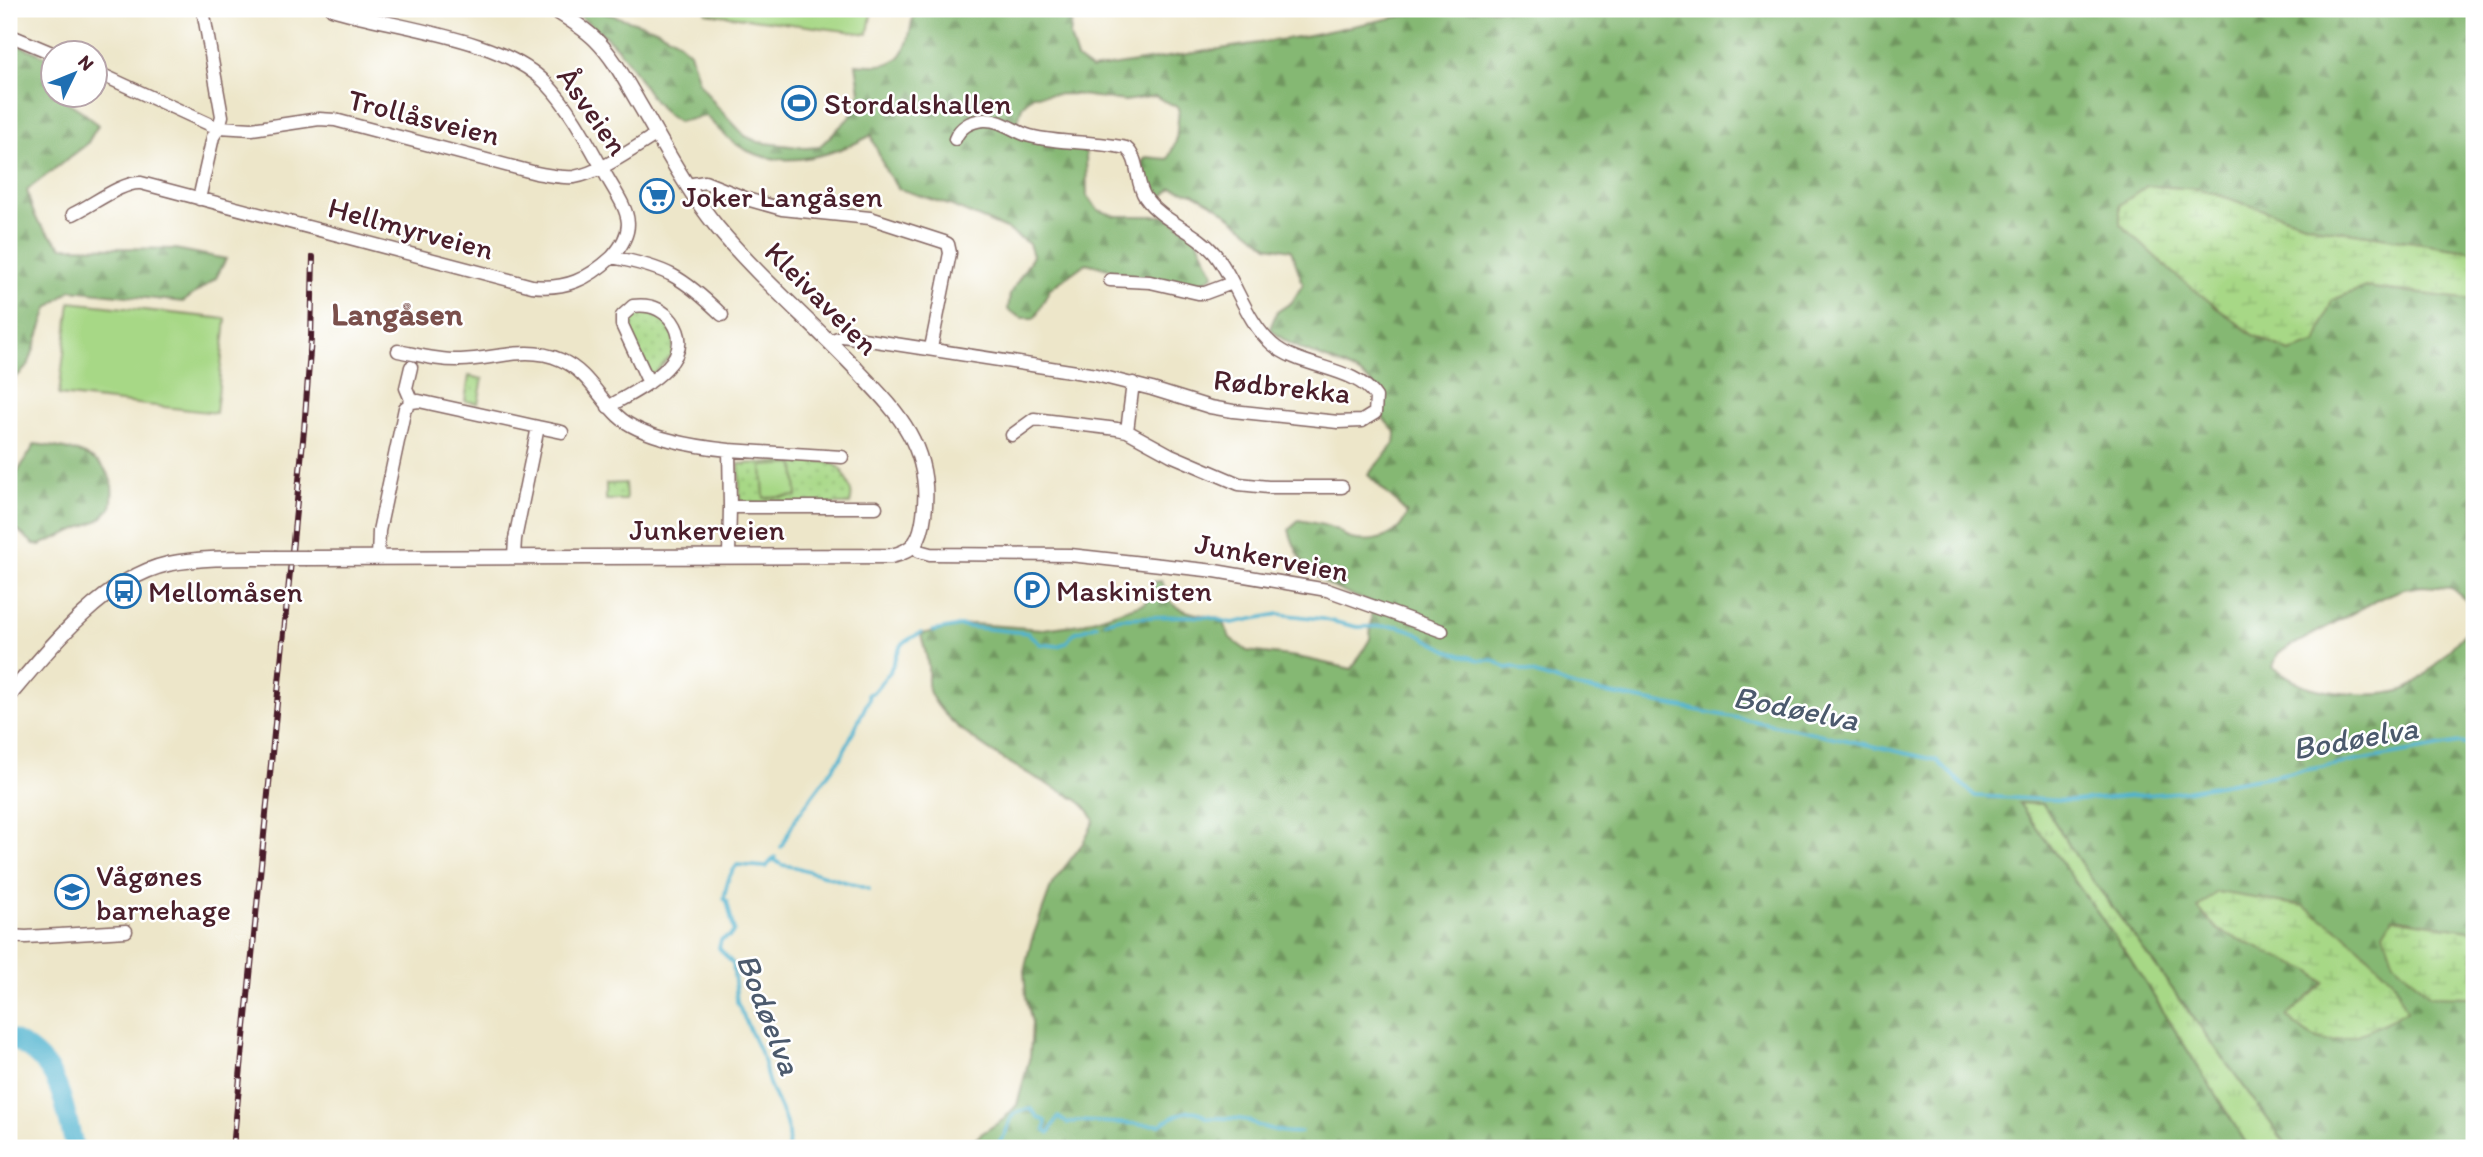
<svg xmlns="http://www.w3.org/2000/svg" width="2483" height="1157" font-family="Itim,sans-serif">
  <defs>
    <pattern id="grass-tufts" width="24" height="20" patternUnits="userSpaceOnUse" patternTransform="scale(1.75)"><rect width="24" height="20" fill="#a7d886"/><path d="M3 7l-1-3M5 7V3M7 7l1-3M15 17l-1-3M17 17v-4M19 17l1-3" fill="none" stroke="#91b974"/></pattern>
    <pattern id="forest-firs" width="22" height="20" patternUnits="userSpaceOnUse" patternTransform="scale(1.75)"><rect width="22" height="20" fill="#85b873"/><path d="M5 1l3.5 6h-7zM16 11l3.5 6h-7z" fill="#6f955f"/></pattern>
    <pattern id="wetland-marsh" width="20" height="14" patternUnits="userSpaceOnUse" patternTransform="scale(1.75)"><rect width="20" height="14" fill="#a7d886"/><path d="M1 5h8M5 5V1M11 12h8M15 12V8" fill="none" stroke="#91b974"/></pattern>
    <pattern id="park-dots" width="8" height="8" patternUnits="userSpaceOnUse" patternTransform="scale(1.75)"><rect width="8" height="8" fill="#a7d886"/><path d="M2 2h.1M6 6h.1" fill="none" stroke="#91b974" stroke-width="1.8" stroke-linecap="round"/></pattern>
  </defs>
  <rect width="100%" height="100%" fill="#fff"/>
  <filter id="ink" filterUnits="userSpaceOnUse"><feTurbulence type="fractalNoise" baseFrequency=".0143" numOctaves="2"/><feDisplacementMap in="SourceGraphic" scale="14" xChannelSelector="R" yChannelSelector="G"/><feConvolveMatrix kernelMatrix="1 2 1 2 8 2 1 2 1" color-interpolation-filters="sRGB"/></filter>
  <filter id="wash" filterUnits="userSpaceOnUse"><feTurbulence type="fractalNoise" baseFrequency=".00686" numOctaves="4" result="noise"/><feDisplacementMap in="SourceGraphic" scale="28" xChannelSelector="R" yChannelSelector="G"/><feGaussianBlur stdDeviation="1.57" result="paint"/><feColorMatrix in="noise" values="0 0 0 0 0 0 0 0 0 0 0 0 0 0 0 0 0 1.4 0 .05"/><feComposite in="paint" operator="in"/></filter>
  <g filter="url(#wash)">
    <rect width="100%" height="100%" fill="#ede6c9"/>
    <path fill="url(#grass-tufts)" stroke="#787c58" stroke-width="2" d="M 2018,803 L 2043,804 L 2083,867 L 2289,1148 L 2249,1148 L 2127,954 Z"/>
    <path fill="url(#forest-firs)" stroke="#686c4f" stroke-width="2" fill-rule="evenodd" d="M 570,9 L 592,9 L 654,28 L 675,39 L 690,52 L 699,82 L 716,105 L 745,136 L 758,142 L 806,148 L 819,147 L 851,116 L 860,92 L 856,64 C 906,70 907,52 914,9 L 1073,9 L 1070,37 L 1077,59 L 1091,69 L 1304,36 L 1436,9 L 2474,9 L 2474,251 L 2320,228 L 2199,189 L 2147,186 L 2213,305 L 2253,335 L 2290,352 L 2316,343 L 2332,300 L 2365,287 L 2474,300 L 2474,607 L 2451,588 L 2422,586 L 2403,589 L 2377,600 L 2278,653 L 2273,667 C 2283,673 2295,682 2306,686 C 2330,694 2385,699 2408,688 C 2424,680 2460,638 2474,623 L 2474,931 L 2393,918 L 2430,995 L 2474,997 L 2474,1148 L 2289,1148 L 2083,867 L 2043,804 L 2019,803 L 2127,954 L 2249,1148 L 966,1148 L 981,1134 L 1004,1119 L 1017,1105 L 1030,1056 L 1032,1023 L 1026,997 L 1024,971 L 1031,942 L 1052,884 L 1083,843 L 1094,821 C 1086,799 1068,796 1049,785 C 1014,766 946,729 930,693 C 926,684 929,675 928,666 C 927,655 923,644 921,634 L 972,624 L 1043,629 L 1080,624 L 1145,603 L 1154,582 L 1161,581 C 1166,587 1165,595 1170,601 C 1181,614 1207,615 1223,620 L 1230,638 L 1247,651 L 1298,657 L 1352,669 L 1370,639 L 1372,602 C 1329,589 1302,577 1289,530 L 1298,520 C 1311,522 1325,524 1337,530 C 1342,533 1346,537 1351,539 C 1374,544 1400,537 1407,513 L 1368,475 L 1395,443 L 1396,433 C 1391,427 1382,419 1380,412 C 1378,403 1381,393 1374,386 C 1351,359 1296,357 1270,328 L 1277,312 L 1292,302 L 1303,284 L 1291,250 L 1268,246 L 1218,207 L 1193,193 L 1172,188 L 1159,200 L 1144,191 L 1142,162 L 1146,157 L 1168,159 L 1176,141 L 1179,108 L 1155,96 L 1125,101 L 1073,94 L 1033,95 L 1022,106 L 1017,124 L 1025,133 L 1082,144 L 1086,154 L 1087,196 L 1098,210 L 1116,216 L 1166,216 L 1196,237 L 1214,274 C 1210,278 1205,282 1200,284 C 1176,292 1112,269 1086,263 L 1050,289 L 1035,318 L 1022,318 L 1008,310 L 1010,294 L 1033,256 L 1029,244 L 1008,230 L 952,206 L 899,189 L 887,173 L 873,141 L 872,135 C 836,154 787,170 748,151 C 731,143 718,129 706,116 L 678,122 C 650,105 643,80 623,55 C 608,36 589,23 570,9 ZM 2312,972 L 2407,1011 L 2324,984 Z
      M 9,41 L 52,59 L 52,94 L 57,95 L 83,112 L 98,125 L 87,144 L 27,190 C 35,225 39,223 62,247 L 175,249 L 226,259 L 216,278 L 183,302 L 71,290 L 48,308 L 28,366 L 9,384 Z
      M 35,444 C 61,448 102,451 111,481 C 114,489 112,500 111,508 L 99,520 L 40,545 L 34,544 L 9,523 L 9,486 Z"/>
    <path fill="url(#wetland-marsh)" stroke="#787c58" stroke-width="2" d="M 2147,186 L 2199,189 L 2320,228 L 2474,251 L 2474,300 L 2365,287 L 2332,300 L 2316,343 L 2290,352 L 2253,335 L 2174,274 L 2120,224 L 2120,205 Z
      M 2217,892 L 2303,906 L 2345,934 L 2392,979 L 2407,1011 C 2384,1023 2356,1040 2329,1041 C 2314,1042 2296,1026 2287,1016 L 2324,983 L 2312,972 L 2218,930 L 2198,908 Z
      M 2393,918 L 2474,931 L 2474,997 L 2430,996 L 2394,962 L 2384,933 Z"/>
    <path fill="url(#park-dots)" stroke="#787c58" stroke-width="2" d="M 645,307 L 663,317 L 674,337 L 672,355 L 652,376 L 627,331 L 628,314 Z
      M 469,376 L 483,379 L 478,403 L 465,401 Z
      M 810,461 C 831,462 839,461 847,481 C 851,490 853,494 850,504 L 740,504 L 739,464 Z
      M 625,483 L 626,500 L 606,500 L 606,484 Z"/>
    <path fill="#a7d886" stroke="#787c58" stroke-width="2" d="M 706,9 L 872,9 L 868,34 L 706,13 Z
      M 70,302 L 226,319 L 216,413 L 59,395 Z
      M 795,464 L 797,496 L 764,498 L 762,466 Z"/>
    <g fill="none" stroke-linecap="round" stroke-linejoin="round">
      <path stroke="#50b3cf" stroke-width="3.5" d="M 1105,622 L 1120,618 L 1184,616 L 1208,617 L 1232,623 L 1279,614 L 1322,619 L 1357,627 L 1397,626 L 1410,630 L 1451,652 L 1480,660 L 1493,660 L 1507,668 L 1513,667 L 1580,688 L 1801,730 L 1936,760 L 1975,796 L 2071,801 L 2179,792 L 2459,743 L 2474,746
        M 933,631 L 960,626 L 1028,633 L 1040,644 L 1057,646 L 1066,643 L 1074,633 L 1097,625
        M 781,847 L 796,818 L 841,757 L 869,699 L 868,694 L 872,693 C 875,690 889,673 890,671 C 900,649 896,644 921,633
        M 775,857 L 766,867 L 737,865 C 727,877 727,885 724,899 L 727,901 L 734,931 L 730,936 L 721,940 L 719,948 L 733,964 L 737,1002 L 765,1063 C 765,1093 793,1116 788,1148
        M 774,860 L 782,865 L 795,867 L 869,889
        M 994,1148 C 998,1144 1002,1140 1005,1134 C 1013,1117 1008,1112 1031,1109 L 1039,1118 L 1046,1121 L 1045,1130 L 1049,1133 L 1058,1117 L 1067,1123 L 1078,1121 L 1160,1125 C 1172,1117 1194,1103 1206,1118 C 1220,1118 1233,1117 1246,1120 C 1252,1121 1256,1126 1262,1127 C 1275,1130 1287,1134 1301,1132"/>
      <path stroke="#50b3cf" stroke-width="19" d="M 9,1038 C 61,1061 62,1100 75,1148"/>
    </g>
  </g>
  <g filter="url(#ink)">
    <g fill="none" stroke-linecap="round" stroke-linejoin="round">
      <g stroke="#836562" stroke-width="15">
        <path id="minor" d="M 332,9 C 394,28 501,37 546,83 C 571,109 589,145 607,177 C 625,209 641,225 612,257
          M 9,35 L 52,53
          M 94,71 L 211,125 L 219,127 L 252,129 L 319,119 L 335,120 L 536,173 C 548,175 561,178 574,177 C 600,173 634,148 657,134
          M 687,185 L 705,182 L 750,200 L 782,209 L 870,218 L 944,242 L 948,244 L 950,253 L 931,348
          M 199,199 L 213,137 L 219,127 L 222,116 L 203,10
          M 73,214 C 91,206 123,181 141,183 L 532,286 C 566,290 588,279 612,257 C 667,268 682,276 722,315
          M 1110,280 L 1150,282 L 1198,293 L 1205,293 L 1232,283
          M 830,341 L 843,336 L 1096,375 L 1152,389 L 1210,407 L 1233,411 L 1338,422 L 1362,421 L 1375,413 L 1376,397 C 1356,366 1300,369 1272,344 C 1245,320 1237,282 1215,254 C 1195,230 1162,222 1145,197 C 1135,182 1140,159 1126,148 C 1095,141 1061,144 1030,136 C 1014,132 1002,119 984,120 C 971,121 960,127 955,139
          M 398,351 C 419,355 440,361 461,360 C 496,359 527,345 561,360 C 587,371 599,398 618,416 C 641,438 698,447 729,450
          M 411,367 L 406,388 L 412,402
          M 412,402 L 419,401 L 538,427 L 515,539 L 514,556
          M 608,407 C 635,391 701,362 672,321 C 662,308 648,304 633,306 L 622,316 L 622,325 L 649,383
          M 538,427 L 562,432
          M 1127,431 L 1133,383
          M 1012,435 L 1034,419 L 1117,429 L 1127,431 L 1171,455 L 1239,484 L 1268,487 L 1342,487
          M 842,457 L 729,450 L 730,507 L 876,507
          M 915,546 L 919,551 L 930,554 L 1070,555 L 1215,571 L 1327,590 L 1442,631
          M 729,555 L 730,507
          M 378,558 L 379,531 L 405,408 L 412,402
          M 9,936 L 26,937 L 126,931"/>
      </g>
      <g stroke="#836562" stroke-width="17">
        <path id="tertiary" d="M 307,558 L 891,556 C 915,551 921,539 924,515 C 928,486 923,458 909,433 C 896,410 877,391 859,372 C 813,323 760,279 717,227 C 686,189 663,144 638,102 C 625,80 614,58 596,40 C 584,28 568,18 553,9
          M 9,696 C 48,649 105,578 168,564 C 203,557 239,558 275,558"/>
      </g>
      <use href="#minor" stroke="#fff" stroke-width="12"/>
      <use href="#tertiary" stroke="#fff" stroke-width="14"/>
      <g stroke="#4a1f2b" stroke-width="6">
        <path id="rail" d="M 233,1148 L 304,430 L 311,338 L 313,257"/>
      </g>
      <use href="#rail" stroke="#fff" stroke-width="3.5" stroke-dasharray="10" stroke-linecap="butt"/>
      <g stroke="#836562" stroke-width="17" stroke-linecap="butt">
        <path id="tertiary-bridge" d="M 275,558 L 307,558"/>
      </g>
      <use href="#tertiary-bridge" stroke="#fff" stroke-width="14"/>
    </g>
  </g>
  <defs>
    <g id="stadium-ring" transform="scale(1.75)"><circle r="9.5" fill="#fff" stroke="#1f6fb2" stroke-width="1.5"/><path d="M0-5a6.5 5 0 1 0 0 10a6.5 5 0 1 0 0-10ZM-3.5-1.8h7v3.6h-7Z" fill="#1f6fb2"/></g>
    <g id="supermarket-ring" transform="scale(1.75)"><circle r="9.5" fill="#fff" stroke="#1f6fb2" stroke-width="1.5"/><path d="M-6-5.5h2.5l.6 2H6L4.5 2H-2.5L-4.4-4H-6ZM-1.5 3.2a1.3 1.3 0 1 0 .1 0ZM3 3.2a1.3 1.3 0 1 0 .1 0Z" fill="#1f6fb2"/></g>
    <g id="parking-ring" transform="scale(1.75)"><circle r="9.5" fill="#fff" stroke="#1f6fb2" stroke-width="1.5"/><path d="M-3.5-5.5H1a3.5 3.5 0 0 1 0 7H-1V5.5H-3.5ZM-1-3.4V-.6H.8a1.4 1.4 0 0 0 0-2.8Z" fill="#1f6fb2"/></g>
    <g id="bus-ring" transform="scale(1.75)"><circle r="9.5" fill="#fff" stroke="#1f6fb2" stroke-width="1.5"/><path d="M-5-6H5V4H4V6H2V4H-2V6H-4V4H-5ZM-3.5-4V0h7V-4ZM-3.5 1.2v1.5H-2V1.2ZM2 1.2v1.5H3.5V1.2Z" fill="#1f6fb2"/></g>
    <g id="school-ring" transform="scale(1.75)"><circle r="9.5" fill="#fff" stroke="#1f6fb2" stroke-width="1.5"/><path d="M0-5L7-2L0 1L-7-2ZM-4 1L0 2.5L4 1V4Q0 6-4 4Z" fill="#1f6fb2"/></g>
  </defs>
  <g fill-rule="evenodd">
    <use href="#stadium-ring" x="799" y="103"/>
    <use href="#supermarket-ring" x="657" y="196"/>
    <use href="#parking-ring" x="1032" y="590"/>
    <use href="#bus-ring" x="124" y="591"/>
    <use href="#school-ring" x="72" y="892"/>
  </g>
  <g text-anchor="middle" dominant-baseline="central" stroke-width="5" stroke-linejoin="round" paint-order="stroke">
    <g font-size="30" fill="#4a1f2b" stroke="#fff" text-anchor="start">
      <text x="824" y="103">Stordalshallen</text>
      <text x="682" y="196">Joker Langåsen</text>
      <text x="1056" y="590">Maskinisten</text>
      <text x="148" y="591">Mellomåsen</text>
      <text x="96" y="875">Vågønes<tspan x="96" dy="34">barnehage</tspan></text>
    </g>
    <g font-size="30" fill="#4a1f2b" stroke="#fff">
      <text transform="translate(593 111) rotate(55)">Åsveien</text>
      <text transform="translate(424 117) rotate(14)">Trollåsveien</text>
      <text transform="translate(411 228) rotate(15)">Hellmyrveien</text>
      <text transform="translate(822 298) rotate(45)">Kleivaveien</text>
      <text transform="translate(1282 386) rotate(6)">Rødbrekka</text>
      <text x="707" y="529">Junkerveien</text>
      <text transform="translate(1272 557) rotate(11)">Junkerveien</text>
    </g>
    <g font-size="32" font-weight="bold" fill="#7b504c" stroke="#fff">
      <text x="397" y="314">Langåsen</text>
    </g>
    <g font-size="32" font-style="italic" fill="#4c5a6d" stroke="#fff">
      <text transform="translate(1796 708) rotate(11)">Bodøelva</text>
      <text transform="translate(2355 738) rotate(-10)">Bodøelva</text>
      <text transform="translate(769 1014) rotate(69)">Bodøelva</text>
    </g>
  </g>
  <rect width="2483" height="1157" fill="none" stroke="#fff" stroke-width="35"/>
  <g transform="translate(74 74) rotate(47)"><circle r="33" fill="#ffffff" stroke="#b7a5aa" stroke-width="2"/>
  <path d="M0-5L12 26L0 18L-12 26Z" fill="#1f6fb2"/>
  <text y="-10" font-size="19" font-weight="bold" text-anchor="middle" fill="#4a1f2b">N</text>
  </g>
</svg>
